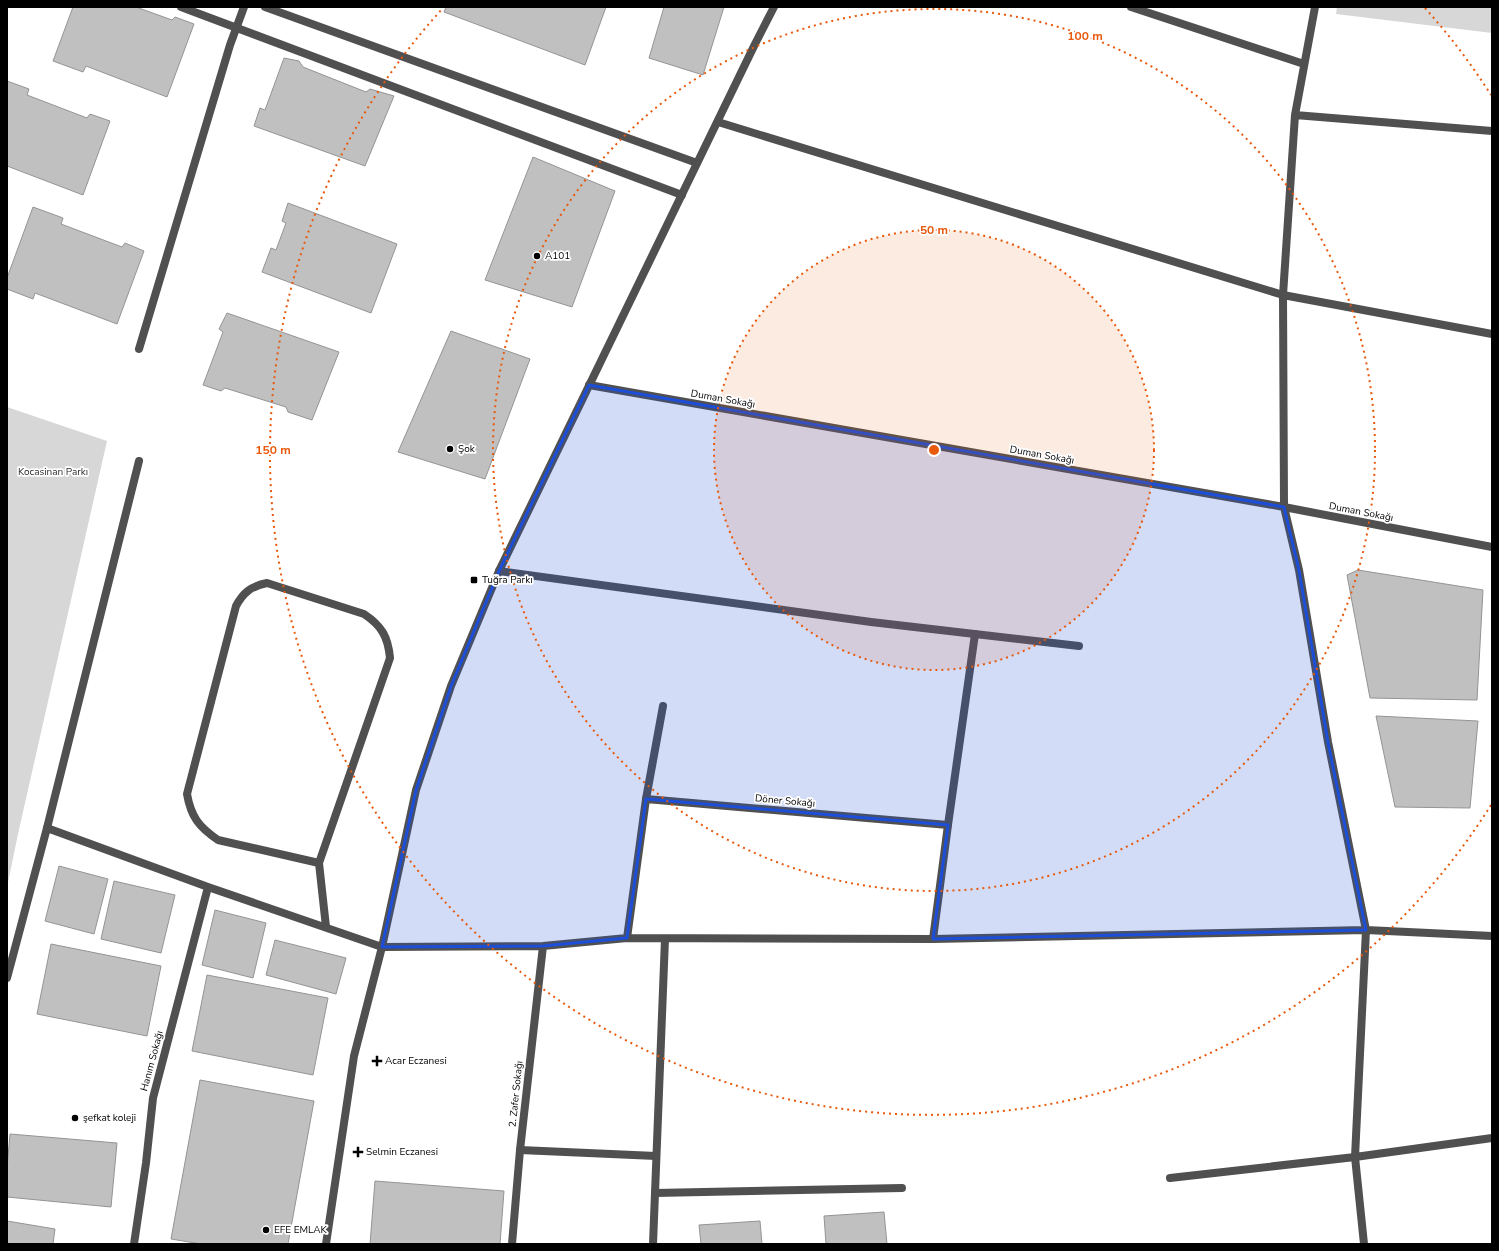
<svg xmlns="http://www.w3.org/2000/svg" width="1499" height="1251" font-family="'Nunito Sans',sans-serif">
  <rect width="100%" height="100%" fill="#fff"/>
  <path fill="#d7d7d7" d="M 1337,7 L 1492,7 L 1492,33 L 1336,14 Z
    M 7,407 L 107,441 L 18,834 L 7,887 Z"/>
  <path fill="#c0c0c0" stroke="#949494" d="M 73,7 L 136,7 L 172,20 L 175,17 L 194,24 L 167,97 L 86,66 L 83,72 L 53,61 Z
    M 446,7 L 606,7 L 585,65 L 444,12 Z
    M 664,7 L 724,7 L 703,75 L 649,58 Z
    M 284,58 L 299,61 L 303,67 L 366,92 L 370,89 L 394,96 L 365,166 L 254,126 L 260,108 L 265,110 Z
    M 7,81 L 29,89 L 27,95 L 87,118 L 90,114 L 110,121 L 83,195 L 7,166 Z
    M 533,157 L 615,191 L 572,307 L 485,280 Z
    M 288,203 L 397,244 L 371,313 L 262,272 L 271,248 L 276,250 L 286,223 L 282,221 Z
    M 33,207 L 63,218 L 61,224 L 122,247 L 125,243 L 144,251 L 117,324 L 35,293 L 33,299 L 7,289 L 7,278 Z
    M 227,313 L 339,352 L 312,420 L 288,412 L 286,407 L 225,388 L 221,391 L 203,385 L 223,332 L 219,329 Z
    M 451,331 L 530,359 L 485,479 L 398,452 Z
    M 1358,570 L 1483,590 L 1477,700 L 1370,698 L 1347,575 Z
    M 1376,716 L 1478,721 L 1470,808 L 1395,807 Z
    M 59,866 L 108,879 L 94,934 L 45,921 Z
    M 114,881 L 175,895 L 161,953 L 101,939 Z
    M 215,910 L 266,923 L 253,978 L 202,965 Z
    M 275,940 L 346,958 L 336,994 L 266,975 Z
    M 51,944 L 161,966 L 147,1036 L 37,1014 Z
    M 207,975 L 328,998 L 313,1075 L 192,1051 Z
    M 200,1080 L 314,1101 L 288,1244 L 201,1244 L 171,1239 Z
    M 10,1134 L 117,1143 L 111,1207 L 7,1197 L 7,1168 Z
    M 375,1181 L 504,1191 L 500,1244 L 370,1244 Z
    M 884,1212 L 887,1244 L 826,1244 L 824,1216 Z
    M 7,1221 L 55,1229 L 53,1244 L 7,1244 Z
    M 760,1221 L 762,1244 L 701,1244 L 699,1225 Z"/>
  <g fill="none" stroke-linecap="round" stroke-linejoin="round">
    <path stroke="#505050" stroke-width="8" d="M 139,349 L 230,45 L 244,7
      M 646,799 L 663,706
      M 948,825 L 975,634
      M 47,828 L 139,461
      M 319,863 L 218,840 C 199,827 191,817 187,794 L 236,606 C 243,593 251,586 267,583 L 364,614 C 382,626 388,637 390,658 L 319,863 L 326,927
      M 520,1150 L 656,1156
      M 655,1193 L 902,1188"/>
    <path stroke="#505050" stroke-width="8" d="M 181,7 L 682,195
      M 265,7 L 697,163
      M 1131,7 L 1304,64
      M 1315,7 L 1295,115 L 1283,295 L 1284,507 L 1299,570 L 1328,742 L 1366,930 L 1355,1157 L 1364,1244
      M 1295,115 L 1492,131
      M 718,122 L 1283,295 L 1492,334
      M 589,385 L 1284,507 L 1492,547
      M 499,571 L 871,622 L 1079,646
      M 627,938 L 646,799 L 948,825 L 933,939
      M 7,978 L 47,828 L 208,887 L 382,947 L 543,946 L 627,938 L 933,939 L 1366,930 L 1492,936
      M 1170,1178 L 1355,1157 L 1492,1138
      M 134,1244 L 146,1163 L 153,1098 L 208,887
      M 512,1244 L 520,1150 L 543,946
      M 653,1244 L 665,939"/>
    <path stroke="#505050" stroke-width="8" d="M 326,1244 L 354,1056 L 382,947 L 416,790 L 451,686 L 499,571 L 755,44 L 774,7"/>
  </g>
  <path fill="#1d4ed8" fill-opacity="0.2" stroke="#1d4ed8" stroke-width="3" stroke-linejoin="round" d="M 589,385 L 1284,507 L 1299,570 L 1328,742 L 1366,930 L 933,939 L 948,825 L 646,799 L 627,938 L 543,946 L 382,947 L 416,790 L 451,686 L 499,571 Z"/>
  <circle cx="934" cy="450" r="220" fill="#e8590c" fill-opacity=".12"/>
  <g fill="none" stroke="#e8590c" stroke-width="2" stroke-dasharray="2 4">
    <circle cx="934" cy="450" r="220"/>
    <circle cx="934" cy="450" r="441"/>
    <path d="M1491 805A661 661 0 1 1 443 8M1425 8A661 661 0 0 1 1491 95"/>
  </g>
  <g fill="#000" stroke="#fff" stroke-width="1.5">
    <circle cx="537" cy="256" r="4"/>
    <circle cx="450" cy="449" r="4"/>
    <rect x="470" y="576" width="8" height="8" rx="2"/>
    <path d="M375 1055h4v4h4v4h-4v4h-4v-4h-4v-4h4z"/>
    <circle cx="75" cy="1118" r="4"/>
    <path d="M356 1146h4v4h4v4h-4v4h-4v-4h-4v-4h4z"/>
    <circle cx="266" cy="1230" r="4"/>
  </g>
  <g text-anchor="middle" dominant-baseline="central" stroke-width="3.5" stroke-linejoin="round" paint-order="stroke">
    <g font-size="10" fill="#000" stroke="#fff" text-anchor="start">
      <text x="545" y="256">A101</text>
      <text x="458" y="449">Şok</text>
      <text x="482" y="580">Tuğra Parkı</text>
      <text x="385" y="1061">Acar Eczanesi</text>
      <text x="83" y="1118">şefkat koleji</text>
      <text x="366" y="1152">Selmin Eczanesi</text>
      <text x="274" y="1230">EFE EMLAK</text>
    </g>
    <g font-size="10" fill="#000" stroke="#fff">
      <text transform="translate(723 399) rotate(10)">Duman Sokağı</text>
      <text transform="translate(1042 455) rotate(10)">Duman Sokağı</text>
      <text transform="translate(1361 512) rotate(11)">Duman Sokağı</text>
      <text transform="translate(785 801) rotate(5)">Döner Sokağı</text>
      <text transform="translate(152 1061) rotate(-75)">Hanım Sokağı</text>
      <text transform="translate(516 1094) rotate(-84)">2. Zafer Sokağı</text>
    </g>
    <g font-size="10" fill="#2e2e2e" stroke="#fff">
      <text x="53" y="472">Kocasinan Parkı</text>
    </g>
  </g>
  <circle cx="934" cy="450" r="6" fill="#e8590c" stroke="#fff" stroke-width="2"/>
  <g font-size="12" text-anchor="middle" font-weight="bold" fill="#e8590c" stroke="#fff" stroke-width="3.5" stroke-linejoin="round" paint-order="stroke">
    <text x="1085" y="40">100 m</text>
    <text x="934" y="234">50 m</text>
    <text x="273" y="454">150 m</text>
  </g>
  <rect width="1499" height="1251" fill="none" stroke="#000000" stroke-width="16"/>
</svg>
